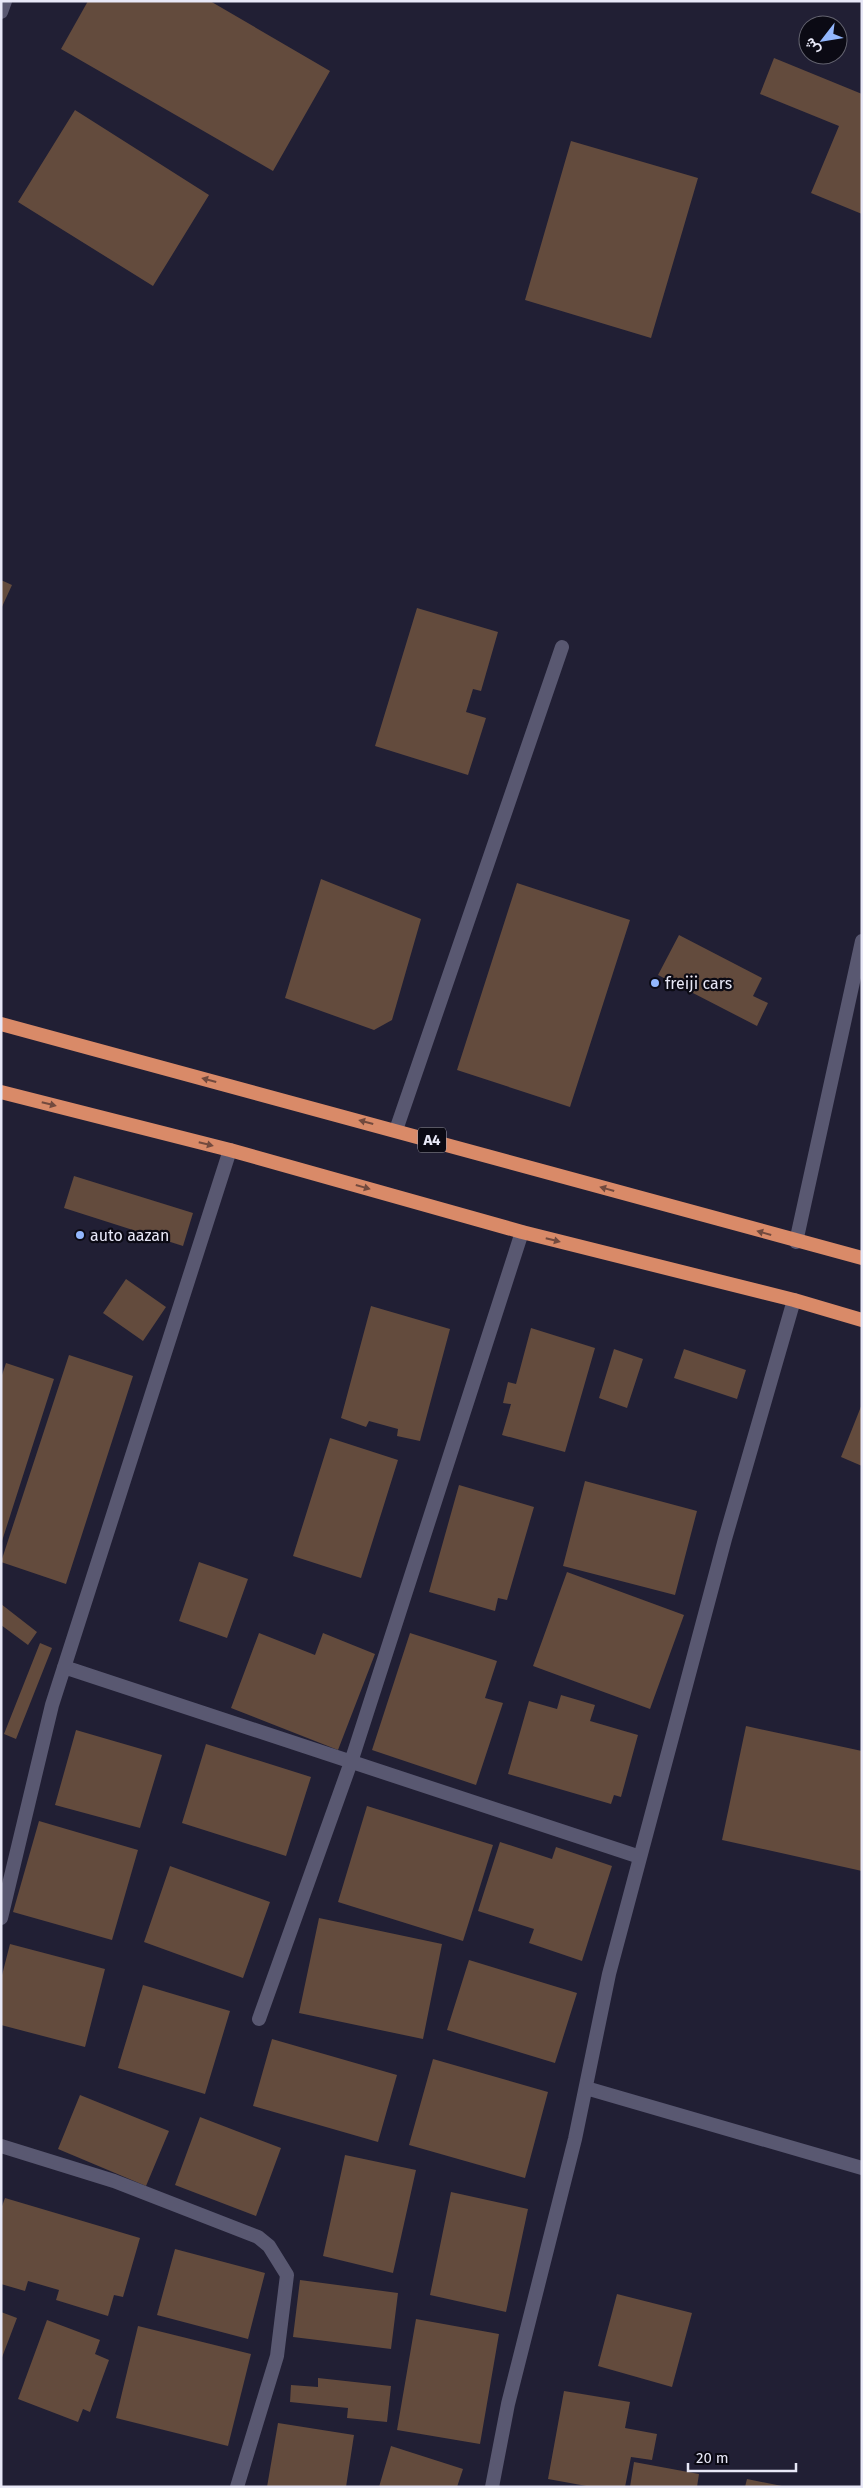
<svg xmlns="http://www.w3.org/2000/svg" width="863" height="2488" font-family="'Fira Sans',Vazirmatn,sans-serif">
  <rect width="100%" height="100%" fill="#211f34"/>
  <path fill="#634b3d" d="M 88,1 L 210,1 L 330,71 L 273,171 L 61,49 Z
    M 774,58 L 862,94 L 862,214 L 811,193 L 839,126 L 760,94 Z
    M 75,110 L 209,195 L 153,286 L 18,202 Z
    M 571,141 L 698,178 L 651,338 L 525,300 Z
    M 1,580 L 12,585 L 1,609 Z
    M 417,608 L 498,632 L 481,691 L 473,689 L 466,712 L 486,718 L 468,775 L 375,746 Z
    M 321,879 L 421,919 L 392,1020 L 374,1030 L 285,998 Z
    M 517,883 L 630,920 L 570,1107 L 457,1070 Z
    M 679,935 L 762,978 L 753,996 L 768,1003 L 757,1026 L 658,975 Z
    M 74,1176 L 193,1213 L 183,1246 L 64,1208 Z
    M 126,1279 L 166,1307 L 143,1341 L 103,1313 Z
    M 371,1306 L 450,1329 L 420,1441 L 397,1436 L 398,1429 L 369,1421 L 366,1427 L 341,1418 Z
    M 531,1328 L 595,1348 L 565,1452 L 502,1435 L 511,1404 L 503,1403 L 508,1382 L 516,1384 Z
    M 614,1349 L 643,1359 L 627,1408 L 599,1398 Z
    M 684,1349 L 746,1370 L 737,1399 L 674,1378 Z
    M 69,1355 L 133,1376 L 66,1584 L 1,1562 Z
    M 6,1363 L 54,1379 L 2,1541 L 1,1378 Z
    M 862,1404 L 862,1466 L 841,1457 Z
    M 330,1438 L 398,1460 L 361,1578 L 293,1556 Z
    M 585,1481 L 697,1511 L 675,1595 L 563,1566 Z
    M 459,1485 L 534,1507 L 507,1600 L 498,1598 L 495,1611 L 429,1592 Z
    M 199,1562 L 248,1579 L 227,1638 L 179,1621 Z
    M 567,1572 L 684,1615 L 650,1709 L 533,1666 Z
    M 1,1604 L 37,1632 L 28,1645 L 1,1625 Z
    M 259,1633 L 315,1655 L 323,1633 L 375,1654 L 338,1750 L 231,1708 Z
    M 410,1633 L 497,1661 L 485,1698 L 503,1703 L 476,1785 L 372,1750 Z
    M 40,1643 L 52,1648 L 16,1739 L 4,1734 Z
    M 561,1695 L 595,1705 L 590,1721 L 638,1735 L 621,1797 L 614,1795 L 611,1804 L 508,1774 L 529,1701 L 557,1709 Z
    M 746,1726 L 862,1751 L 862,1871 L 722,1840 Z
    M 76,1730 L 162,1755 L 140,1828 L 55,1805 Z
    M 206,1744 L 311,1777 L 286,1856 L 182,1823 Z
    M 367,1806 L 493,1845 L 463,1941 L 338,1902 Z
    M 39,1821 L 138,1850 L 112,1940 L 13,1912 Z
    M 500,1842 L 552,1859 L 556,1847 L 612,1866 L 582,1961 L 529,1943 L 534,1929 L 478,1911 Z
    M 170,1866 L 270,1902 L 243,1978 L 144,1942 Z
    M 319,1918 L 442,1944 L 423,2039 L 299,2013 Z
    M 10,1944 L 105,1969 L 85,2047 L 1,2025 L 1,1979 Z
    M 469,1960 L 577,1993 L 555,2063 L 447,2030 Z
    M 143,1985 L 230,2011 L 205,2094 L 118,2068 Z
    M 272,2039 L 397,2075 L 378,2142 L 253,2106 Z
    M 433,2059 L 548,2092 L 525,2178 L 409,2145 Z
    M 80,2095 L 169,2131 L 146,2186 L 58,2149 Z
    M 200,2117 L 281,2148 L 256,2216 L 175,2185 Z
    M 345,2155 L 416,2170 L 393,2273 L 323,2256 Z
    M 451,2192 L 528,2209 L 506,2312 L 430,2295 Z
    M 5,2198 L 140,2238 L 123,2297 L 114,2295 L 108,2316 L 56,2300 L 59,2290 L 28,2281 L 25,2291 L 1,2284 L 1,2209 Z
    M 175,2249 L 265,2273 L 248,2339 L 157,2315 Z
    M 300,2280 L 398,2293 L 391,2349 L 293,2337 Z
    M 617,2294 L 692,2313 L 672,2387 L 598,2366 Z
    M 1,2312 L 17,2318 L 1,2360 Z
    M 416,2319 L 499,2334 L 480,2444 L 397,2430 Z
    M 47,2320 L 100,2340 L 95,2354 L 109,2360 L 90,2412 L 83,2409 L 78,2422 L 18,2399 Z
    M 138,2326 L 251,2354 L 228,2446 L 116,2418 Z
    M 318,2378 L 391,2386 L 387,2422 L 347,2418 L 348,2408 L 290,2402 L 291,2385 L 318,2387 Z
    M 564,2391 L 630,2402 L 625,2428 L 657,2434 L 652,2460 L 631,2457 L 625,2487 L 592,2487 L 548,2479 Z
    M 278,2423 L 354,2435 L 346,2487 L 267,2487 Z
    M 391,2446 L 463,2469 L 457,2487 L 379,2487 Z
    M 634,2462 L 699,2474 L 697,2487 L 630,2487 Z
    M 747,2479 L 782,2486 L 782,2487 L 745,2487 Z"/>
  <g fill="none" stroke-linecap="round" stroke-linejoin="round">
    <path stroke="#595871" stroke-width="14" d="M 396,1130 L 562,647"/>
    <path stroke="#595871" stroke-width="14" d="M 796,1242 L 862,941
      M 64,1667 L 640,1857
      M 1,1918 L 52,1705 L 230,1150
      M 259,2019 L 351,1762 L 522,1232
      M 586,2088 L 862,2168
      M 1,2146 L 114,2181 L 258,2237 L 269,2246 L 287,2275 L 277,2356 L 237,2487
      M 492,2487 L 508,2404 L 575,2139 L 609,1974 L 725,1539 L 794,1300"/>
    <path stroke="#595871" stroke-width="14" d="M 1,12 L 5,1"/>
    <path stroke="#d98a68" stroke-width="14" d="M 1,1024 L 862,1258
      M 1,1092 L 230,1150 L 522,1232 L 794,1300 L 862,1320"/>
  </g>
  <defs><path id="oneway-solid" d="M-6-.8H1V-3.2L6.5 0L1 3.2V.8H-6Z" transform="scale(1.25)"/></defs>
  <g fill="#724a3e">
    <use href="#oneway-solid" transform="translate(209 1080) rotate(-165)"/>
    <use href="#oneway-solid" transform="translate(49 1104) rotate(14)"/>
    <use href="#oneway-solid" transform="translate(366 1122) rotate(-165)"/>
    <use href="#oneway-solid" transform="translate(206 1144) rotate(14)"/>
    <use href="#oneway-solid" transform="translate(363 1187) rotate(16)"/>
    <use href="#oneway-solid" transform="translate(607 1189) rotate(-164)"/>
    <use href="#oneway-solid" transform="translate(764 1233) rotate(-164)"/>
    <use href="#oneway-solid" transform="translate(553 1240) rotate(14)"/>
  </g>
  <g fill="#93b7fd" stroke="#0b0a14" stroke-width="2">
    <circle cx="655" cy="983" r="5"/>
    <circle cx="80" cy="1235" r="5"/>
  </g>
  <g text-anchor="middle" dominant-baseline="central" stroke-width="4.5" stroke-linejoin="round" paint-order="stroke">
    <rect fill="#0b0a14" stroke="#a6a5b3" stroke-width="1" x="418" y="1127.5" width="28" height="25" rx="4"/>
    <g font-size="15" font-weight="bold" fill="#e8e8f7">
      <text x="432" y="1140">A4</text>
    </g>
    <g font-size="16" fill="#e8e8f7" stroke="#0b0a14" text-anchor="start">
      <text x="665" y="983">freiji cars</text>
      <text x="90" y="1235">auto aazan</text>
    </g>
  </g>
  <rect width="863" height="2488" fill="none" stroke="#e8e8f7" stroke-width="5"/>
  <g transform="translate(823 40) rotate(239)"><circle r="24" fill="#0b0a14" stroke="#63636f"/>
  <path d="M0-4L9 19L0 12L-9 19Z" fill="#93b7fd"/>
  <text y="-8" font-size="14" font-weight="bold" text-anchor="middle" fill="#e8e8f7">ش</text>
  </g>
  <path d="M688 2463v8h108v-8" fill="none" stroke="#e8e8f7" stroke-width="2.5"/>
  <text x="696" y="2463" font-size="15" fill="#e8e8f7" stroke="#0b0a14" stroke-width="4" paint-order="stroke">20 m</text>
</svg>
